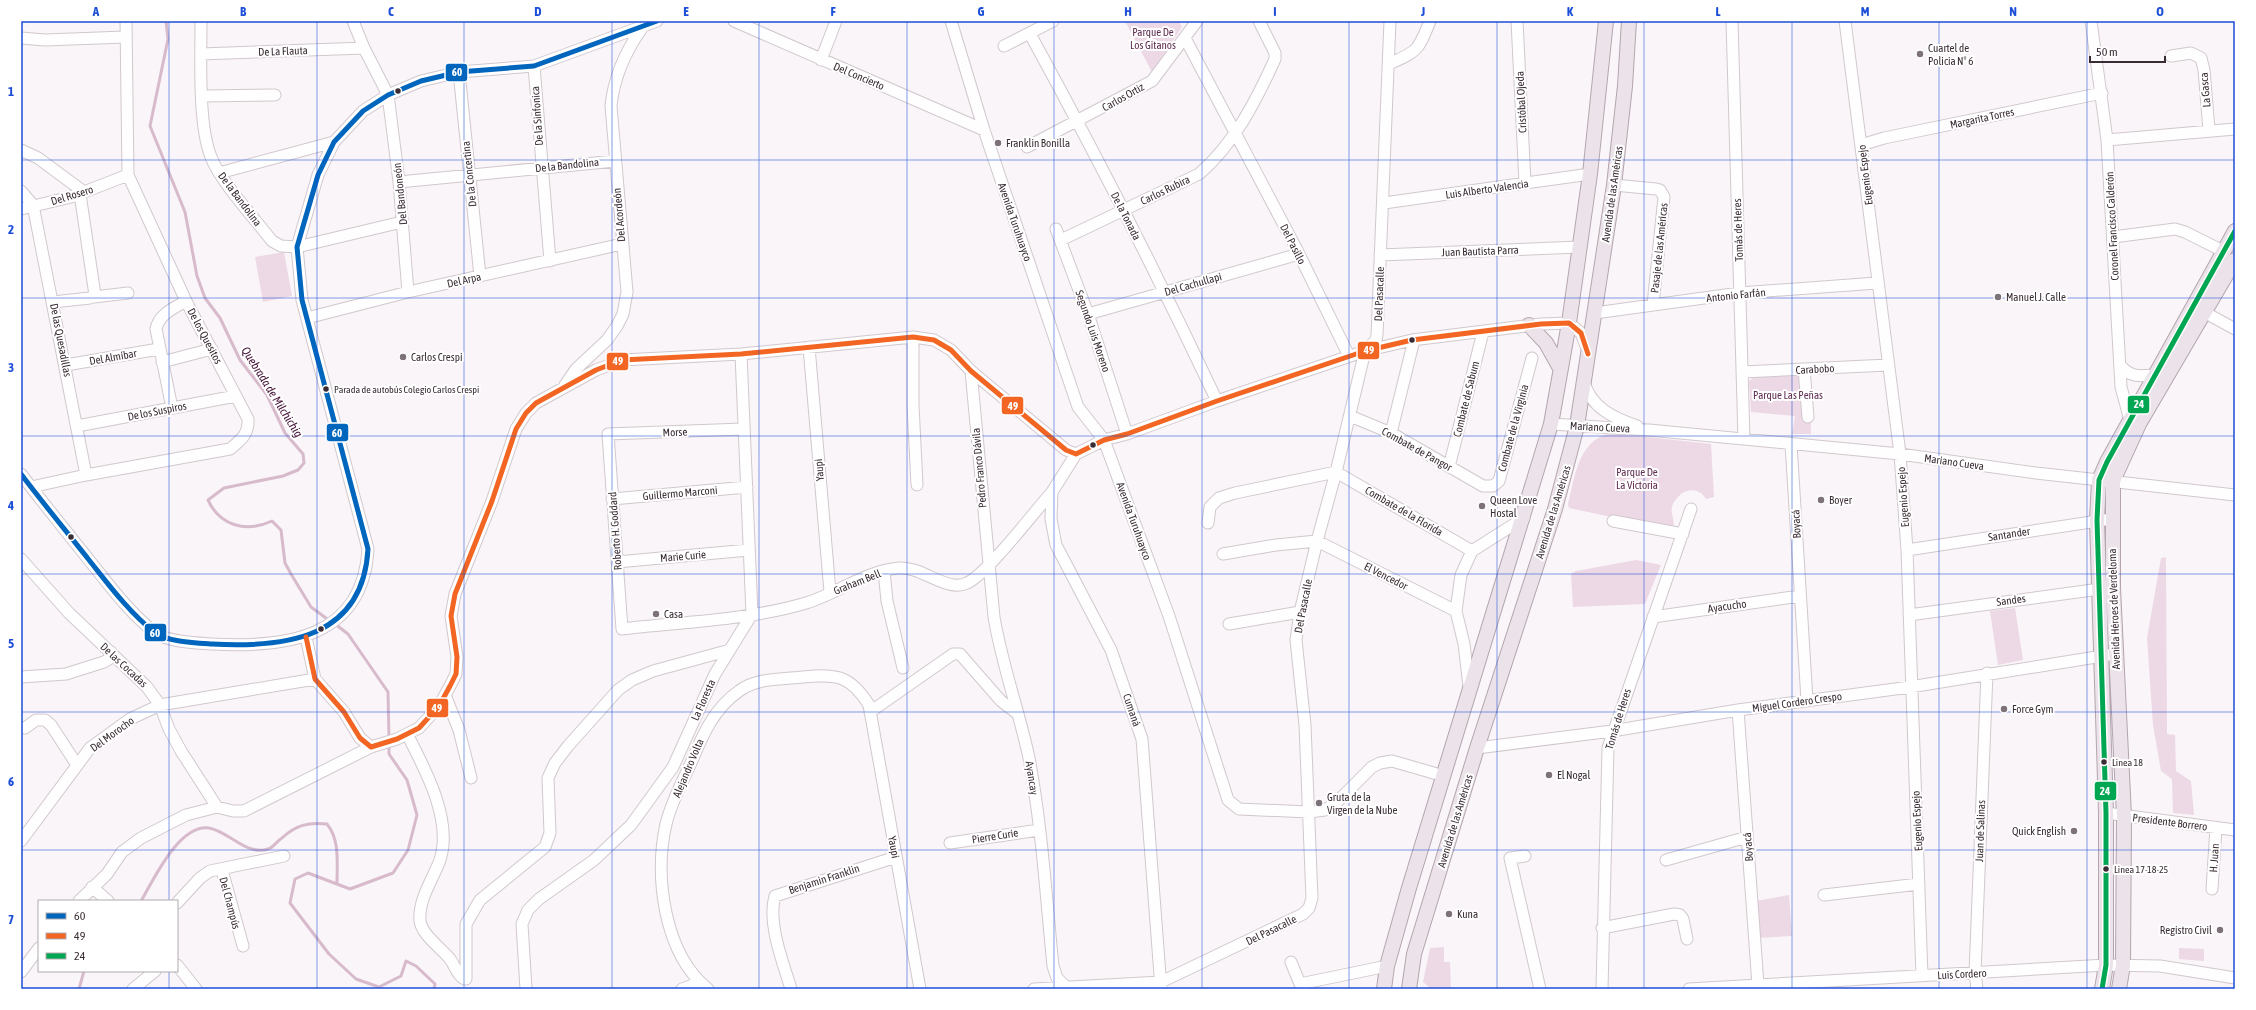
<svg xmlns="http://www.w3.org/2000/svg" width="2256" height="1010" font-family="'Asap Condensed',sans-serif">
  <rect width="100%" height="100%" fill="#faf5f8"/>
  <path fill="#edd8e5" d="M 1125,21 L 1179,21 L 1182,27 L 1152,72 Z
    M 284,252 L 292,296 L 263,302 L 255,257 Z
    M 1809,373 L 1811,434 L 1792,434 L 1795,416 L 1751,412 L 1749,381 L 1754,377 Z
    M 1611,433 L 1711,444 L 1714,497 L 1706,499 C 1700,489 1690,488 1681,494 C 1663,511 1677,514 1673,530 L 1569,508 L 1568,504 C 1575,477 1578,440 1611,433 Z
    M 2166,557 L 2167,734 L 2175,735 L 2176,771 L 2191,781 L 2194,815 L 2173,813 L 2172,779 L 2161,771 L 2153,725 L 2147,638 L 2161,558 Z
    M 1636,560 L 1661,565 L 1645,604 L 1573,607 L 1571,574 L 1576,571 Z
    M 2015,608 L 2023,660 L 1998,665 L 1990,611 Z
    M 1789,895 L 1792,936 L 1757,938 L 1756,901 Z
    M 1444,947 L 1444,962 L 1450,962 L 1451,989 L 1431,989 L 1423,982 L 1430,948 Z
    M 2179,948 L 2204,949 L 2204,961 L 2179,959 Z"/>
  <g fill="none" stroke-linecap="round" stroke-linejoin="round">
    <path stroke="#d8bacd" stroke-width="3" d="M 166,21 L 168,39 L 150,126 L 185,212 L 197,276 L 205,298 L 220,318 L 240,360 L 267,395 L 285,433 L 303,454 L 304,463 L 298,470 L 283,476 L 224,488 L 208,500 C 220,526 246,533 272,521 L 281,530 L 285,563 L 291,574 L 311,607 L 330,621
      M 335,624 L 348,634 L 388,692 L 389,739
      M 389,745 L 389,754 L 407,780 L 417,815 L 408,850 L 393,873 L 350,889 L 308,873 L 295,879 L 290,903 L 329,954 L 356,979 L 379,987 L 401,976 L 406,961 L 416,966 L 435,984 L 434,989
      M 141,901 C 154,879 179,824 209,828 C 220,830 228,837 239,843 C 247,848 257,853 268,849 C 273,848 277,841 282,838 C 296,825 308,822 327,824 C 340,840 337,863 337,883
      M 79,989 L 84,971"/>
    <g stroke="#d1c8ce" stroke-width="13">
      <path id="minor" d="M 201,21 C 201,58 198,125 211,157 C 220,181 255,219 272,241 L 281,246 L 297,247 L 402,222
        M 353,21 L 364,48 L 388,95 L 399,182 L 408,292
        M 734,21 L 984,130
        M 951,21 L 984,130 L 1078,407 L 1104,440 L 1169,616 L 1228,800 L 1239,809 L 1309,812 L 1325,810 L 1338,801 L 1372,767 L 1380,763 L 1392,761 L 1444,776
        M 1517,21 L 1525,183
        M 1732,21 L 1744,439
        M 1845,21 L 1900,454 L 1907,550 L 1922,976
        M 2091,21 L 2107,140 L 2121,387 L 2130,420 L 2135,422
        M 1030,34 C 1096,154 1158,276 1217,401
        M 21,38 L 45,40 L 125,37
        M 1185,38 L 1296,248 L 1349,356
        M 1004,46 L 1053,21
        M 201,54 L 364,48
        M 2171,56 L 2191,53 L 2201,58 L 2204,70 L 2209,130
        M 821,60 L 836,21
        M 1389,64 C 1418,51 1418,51 1430,21
        M 534,66 L 550,261
        M 459,72 L 480,276
        M 202,96 L 275,95
        M 2107,140 L 2235,129
        M 1861,145 L 1884,138 L 2102,93
        M 1027,147 L 1152,81 L 1197,21
        M 21,150 L 38,158 L 84,192
        M 219,173 L 334,142
        M 399,182 L 615,161
        M 1614,185 L 1656,189 L 1660,190 L 1664,197 L 1653,305
        M 21,191 L 33,205 L 86,475
        M 1384,203 L 1590,174
        M 21,209 L 71,197 L 128,175
        M 1056,229 L 1088,314 L 1127,434
        M 2113,237 L 2175,229 L 2185,232 L 2223,251
        M 1061,240 L 1199,174 C 1234,144 1256,101 1275,59 L 1275,53 L 1259,21
        M 1380,255 L 1579,247
        M 94,297 L 128,293
        M 53,302 L 90,298 L 95,295 L 80,194
        M 2204,312 L 2235,329
        M 1595,313 L 1740,293 L 1877,283
        M 1088,314 L 1299,254
        M 307,318 L 408,292 L 622,244
        M 913,337 L 913,405 L 917,485
        M 809,347 L 830,592
        M 162,362 L 212,349
        M 66,365 L 159,349
        M 2120,365 C 2131,378 2139,376 2155,375
        M 1804,369 L 1808,417
        M 971,371 L 994,617 C 1002,665 1019,711 1029,758 C 1042,827 1046,897 1053,966 L 1057,978 L 1068,989
        M 1742,372 L 1888,365
        M 1584,382 C 1591,408 1614,418 1637,426
        M 565,385 L 576,369 L 607,340 L 617,326 L 623,314 L 627,292 L 611,106 C 614,76 625,52 642,28
        M 172,408 L 156,329 C 159,314 174,308 186,301
        M 1350,416 L 1391,433 L 1483,486 L 1493,486 L 1499,481 L 1532,358
        M 1551,424 L 1649,430 L 1900,454 L 2036,473 L 2235,495
        M 77,426 L 236,396
        M 743,429 L 608,434 L 622,629 C 681,622 750,620 806,603 C 837,594 865,571 899,568 C 922,566 947,593 967,583 C 987,574 1034,512 1052,492
        M 1391,433 L 1414,340
        M 1791,444 L 1807,700
        M 1076,454 L 1052,492 L 1051,519 L 1056,545 L 1111,650 L 1142,739 L 1161,988
        M 1449,467 L 1483,332
        M 21,474 C 43,503 66,531 89,560 C 109,585 128,611 154,632 C 167,642 196,643 212,644 C 285,648 363,639 368,549 L 302,300 L 297,247 L 318,175 L 334,142 L 363,111 L 388,95 L 421,81 L 459,72 L 534,66 L 657,21
        M 31,487 L 86,475 L 230,449 C 241,440 249,434 248,419 L 186,301 L 128,175 L 126,21
        M 612,499 L 747,487
        M 1613,521 L 1683,534
        M 1208,523 L 1210,507 L 1219,498 L 1235,493 L 1336,472 L 1472,551
        M 1907,550 L 2111,519
        M 1472,551 L 1524,518
        M 1223,554 L 1276,545 L 1317,541 L 1456,611
        M 21,559 L 69,613 L 147,687 L 160,705 L 169,729 L 181,751 L 217,807
        M 617,562 L 749,550
        M 884,571 L 887,601 L 903,668
        M 1909,615 L 2107,588
        M 1653,617 L 1800,596
        M 1229,624 L 1300,612
        M 306,637 L 315,679 L 344,712 L 360,738 L 371,747 L 397,739 L 419,728 L 439,706 L 450,686 L 456,674 L 457,657 L 451,616 L 455,594 L 492,501 L 516,429 L 526,413 L 536,403 L 596,370 L 622,360 L 741,354 L 913,337 L 934,340 L 951,350 L 971,371 L 1066,450 L 1076,454 L 1104,440 L 1127,434 L 1217,401 L 1365,351 L 1412,340 L 1541,324 L 1569,323 L 1581,333 L 1588,351
        M 21,677 L 66,674 L 104,662 L 109,659 L 111,652
        M 1469,686 L 1464,644 L 1456,611 L 1461,575 L 1472,551
        M 445,695 L 459,730 L 471,778
        M 1738,710 L 1758,985
        M 870,712 L 953,654 L 960,654 L 1001,701 L 1018,714
        M 25,728 L 36,720 L 45,720 L 51,725 L 77,765
        M 407,734 C 425,769 453,820 440,860 C 433,879 418,900 420,921 C 422,935 441,948 450,959 C 454,964 459,979 466,979 L 466,924 L 480,900 L 545,847 L 550,833 L 548,778 L 555,763 L 568,746 L 618,690 L 632,680 L 653,671 L 730,650
        M 1477,748 L 1612,731 L 1738,710 L 1910,687 L 2115,654
        M 2106,813 L 2235,830
        M 21,841 L 90,748 L 130,719 L 160,705 L 315,679
        M 950,843 L 1039,830
        M 1525,856 L 1510,858 L 1540,989
        M 1666,860 L 1747,837
        M 222,870 L 243,946
        M 92,887 L 108,901
        M 2212,889 L 2216,828
        M 1824,895 L 1919,884
        M 79,901 L 107,874 L 122,852 L 141,838 L 186,815 L 217,807 L 233,811 L 244,811 L 371,747
        M 177,903 L 200,878 L 210,871 L 284,856
        M 1602,928 L 1674,914 L 1680,915 L 1683,919 L 1687,939
        M 1291,962 L 1300,984 L 1387,966
        M 177,965 L 196,989
        M 21,972 L 39,948
        M 133,989 L 155,971
        M 526,989 L 522,924 L 528,910 L 539,899 L 594,860 L 631,825 L 673,767 L 715,674 L 752,614 L 741,354
        M 682,989 L 693,985 L 703,985
        M 708,989 C 664,954 654,876 666,824 C 671,803 682,782 691,763 C 702,736 714,708 739,691 C 756,678 783,679 803,677 C 837,674 850,675 869,705 L 920,989
        M 791,989 C 783,962 767,923 775,896 L 896,857
        M 1034,989 L 1161,982 L 1303,914 L 1309,908 L 1312,898 L 1305,725 L 1296,640 L 1300,612 L 1317,541 L 1336,472 L 1365,351 L 1376,340 L 1377,335 L 1390,21
        M 1602,989 L 1608,748 L 1691,509
        M 1689,989 L 2106,965 L 2160,966 L 2235,978
        M 1977,989 L 1975,973 L 1987,673"/>
    </g>
    <g stroke="#b4a5af" stroke-width="16">
      <path id="major" d="M 1529,325 L 1546,343 L 1560,368
        M 1384,989 L 1387,966 L 1409,888 L 1551,424 L 1569,323 L 1590,174 L 1606,21
        M 1409,989 L 1414,954 L 1477,748 L 1555,509 L 1577,426 L 1614,185 L 1625,86 L 1629,21
        M 2102,989 L 2106,965 L 2106,813 L 2097,520 L 2099,480 L 2107,462 L 2235,231
        M 2119,989 L 2123,965 L 2124,816 L 2113,588 L 2113,481 L 2139,424 L 2235,260"/>
    </g>
    <use href="#minor" stroke="#fefefe" stroke-width="11"/>
    <use href="#major" stroke="#ebe3e9" stroke-width="14"/>
    <g stroke="#fff" stroke-width="8">
      <path id="bus-1" d="M 21,474 C 43,503 66,531 89,560 C 109,585 128,611 154,632 C 167,642 196,643 212,644 C 285,648 363,639 368,549 L 302,300 L 297,247 L 318,175 L 334,142 L 363,111 L 388,95 L 421,81 L 459,72 L 534,66 L 657,21"/>
    </g>
    <g stroke="#fff" stroke-width="8">
      <path id="bus-2" d="M 306,637 L 315,679 L 344,712 L 360,738 L 371,747 L 397,739 L 419,728 L 439,706 L 450,686 L 456,674 L 457,657 L 451,616 L 455,594 L 492,501 L 516,429 L 526,413 L 536,403 L 596,370 L 622,360 L 741,354 L 913,337 L 934,340 L 951,350 L 971,371 L 1066,450 L 1076,454 L 1104,440 L 1127,434 L 1217,401 L 1365,351 L 1412,340 L 1541,324 L 1569,323 L 1581,333 L 1588,354"/>
    </g>
    <g stroke="#fff" stroke-width="8">
      <path id="bus-3" d="M 2102,989 L 2106,965 L 2106,813 L 2097,520 L 2099,480 L 2107,462 L 2235,231"/>
    </g>
    <use href="#bus-1" stroke="#0065bd" stroke-width="5"/>
    <use href="#bus-2" stroke="#f26522" stroke-width="5"/>
    <use href="#bus-3" stroke="#00a651" stroke-width="5"/>
  </g>
  <path fill="none" stroke="#1d4ed8" stroke-width="1" stroke-opacity="0.55" d="M 169,21 L 169,901M 317,21 L 317,989M 464,21 L 464,989M 612,21 L 612,989M 759,21 L 759,989M 907,21 L 907,989M 1054,21 L 1054,989M 1202,21 L 1202,989M 1349,21 L 1349,989M 1497,21 L 1497,989M 1644,21 L 1644,989M 1792,21 L 1792,989M 1939,21 L 1939,989M 2087,21 L 2087,989M 21,160 L 2235,160M 21,298 L 2235,298M 21,436 L 2235,436M 21,574 L 2235,574M 21,712 L 2235,712M 21,850 L 2235,850M 169,971 L 169,989"/>
  <g fill="#7d7279" stroke="#fff" stroke-width="1.5">
    <circle cx="1920" cy="54" r="4"/>
    <circle cx="998" cy="143" r="4"/>
    <circle cx="1998" cy="297" r="4"/>
    <circle cx="403" cy="357" r="4"/>
    <circle cx="1821" cy="500" r="4"/>
    <circle cx="1482" cy="506" r="4"/>
    <circle cx="656" cy="614" r="4"/>
    <circle cx="2004" cy="709" r="4"/>
    <circle cx="1549" cy="775" r="4"/>
    <circle cx="1319" cy="803" r="4"/>
    <circle cx="2074" cy="831" r="4"/>
    <circle cx="1449" cy="914" r="4"/>
    <circle cx="2220" cy="930" r="4"/>
  </g>
  <g fill="#392c34" stroke="#fff" stroke-width="1.5">
    <circle cx="398" cy="91" r="3.5"/>
    <circle cx="1412" cy="340" r="3.5"/>
    <circle cx="326" cy="389" r="3.5"/>
    <circle cx="1093" cy="445" r="3.5"/>
    <circle cx="71" cy="537" r="3.5"/>
    <circle cx="321" cy="629" r="3.5"/>
    <circle cx="2104" cy="762" r="3.5"/>
    <circle cx="2106" cy="869" r="3.5"/>
  </g>
  <g text-anchor="middle" dominant-baseline="central" stroke-width="4" stroke-linejoin="round" paint-order="stroke">
    <g font-size="10" fill="#392c34" stroke="#fff" text-anchor="start">
      <text x="334" y="389">Parada de autobús Colegio Carlos Crespi</text>
      <text x="2112" y="762">Linea 18</text>
      <text x="2114" y="869">Linea 17-18-25</text>
    </g>
    <g font-size="11" fill="#602c51" stroke="#fff">
      <text x="1153" y="32">Parque De<tspan x="1153" dy="13">Los Gitanos</tspan></text>
      <text x="1788" y="395">Parque Las Peñas</text>
      <text x="1637" y="472">Parque De<tspan x="1637" dy="13">La Victoria</tspan></text>
    </g>
    <g font-size="11" fill="#392c34" stroke="#fff" text-anchor="start">
      <text x="1928" y="48">Cuartel de<tspan x="1928" dy="13">Policia N° 6</tspan></text>
      <text x="1006" y="143">Franklin Bonilla</text>
      <text x="2006" y="297">Manuel J. Calle</text>
      <text x="411" y="357">Carlos Crespi</text>
      <text x="1490" y="500">Queen Love<tspan x="1490" dy="13">Hostal</tspan></text>
      <text x="1829" y="500">Boyer</text>
      <text x="664" y="614">Casa</text>
      <text x="2012" y="709">Force Gym</text>
      <text x="1557" y="775">El Nogal</text>
      <text x="1327" y="797">Gruta de la<tspan x="1327" dy="13">Virgen de la Nube</tspan></text>
      <text x="2066" y="831" text-anchor="end">Quick English</text>
      <text x="1457" y="914">Kuna</text>
      <text x="2212" y="930" text-anchor="end">Registro Civil</text>
    </g>
    <g font-size="11" fill="#392c34" stroke="#fff">
      <text transform="translate(283 51) rotate(-2)">De La Flauta</text>
      <text transform="translate(859 76) rotate(23)">Del Concierto</text>
      <text transform="translate(2205 90) rotate(-95)">La Gasca</text>
      <text transform="translate(1123 97) rotate(-29)">Carlos Ortiz</text>
      <text transform="translate(1521 102) rotate(-93)">Cristóbal Ojeda</text>
      <text transform="translate(537 116) rotate(-94)">De la Sinfonica</text>
      <text transform="translate(1982 118) rotate(-12)">Margarita Torres</text>
      <text transform="translate(567 165) rotate(-6)">De la Bandolina</text>
      <text transform="translate(469 174) rotate(-96)">De la Concertina</text>
      <text transform="translate(1865 175) rotate(-97)">Eugenio Espejo</text>
      <text transform="translate(1487 189) rotate(-8)">Luis Alberto Valencia</text>
      <text transform="translate(1165 190) rotate(-26)">Carlos Rubira</text>
      <text transform="translate(400 194) rotate(-96)">Del Bandoneón</text>
      <text transform="translate(1612 194) rotate(-82)">Avenida de las Américas</text>
      <text transform="translate(72 195) rotate(-17)">Del Rosero</text>
      <text transform="translate(240 199) rotate(53)">De la Bandolina</text>
      <text transform="translate(619 215) rotate(-95)">Del Acordeón</text>
      <text transform="translate(1126 216) rotate(63)">De la Tonada</text>
      <text transform="translate(1015 222) rotate(71)">Avenida Turuhuayco</text>
      <text transform="translate(2112 226) rotate(-93)">Coronel Francisco Calderón</text>
      <text transform="translate(1738 230) rotate(-92)">Tomás de Heres</text>
      <text transform="translate(1293 244) rotate(63)">Del Pasillo</text>
      <text transform="translate(1659 248) rotate(-84)">Pasaje de las Américas</text>
      <text transform="translate(1480 251) rotate(-2)">Juan Bautista Parra</text>
      <text transform="translate(464 280) rotate(-13)">Del Arpa</text>
      <text transform="translate(1193 284) rotate(-16)">Del Cachullapi</text>
      <text transform="translate(1379 294) rotate(-88)">Del Pasacalle</text>
      <text transform="translate(1736 295) rotate(-6)">Antonio Farfán</text>
      <text transform="translate(1093 331) rotate(71)">Segundo Luis Moreno</text>
      <text transform="translate(205 336) rotate(62)">De los Quesitos</text>
      <text transform="translate(61 340) rotate(79)">De las Quesadillas</text>
      <text transform="translate(113 357) rotate(-10)">Del Almíbar</text>
      <text transform="translate(1815 369) rotate(-3)">Carabobo</text>
      <text transform="translate(1466 399) rotate(-76)">Combate de Sabum</text>
      <text transform="translate(157 411) rotate(-11)">De los Suspiros</text>
      <text transform="translate(1600 427) rotate(3)">Mariano Cueva</text>
      <text transform="translate(1513 428) rotate(-75)">Combate de la Virginia</text>
      <text transform="translate(675 432) rotate(-2)">Morse</text>
      <text transform="translate(1417 449) rotate(29)">Combate de Pangor</text>
      <text transform="translate(1954 462) rotate(8)">Mariano Cueva</text>
      <text transform="translate(979 468) rotate(-95)">Pedro Franco Dávila</text>
      <text transform="translate(819 470) rotate(-95)">Yaupi</text>
      <text transform="translate(680 493) rotate(-5)">Guillermo Marconi</text>
      <text transform="translate(1903 497) rotate(-94)">Eugenio Espejo</text>
      <text transform="translate(1404 511) rotate(30)">Combate de la Florida</text>
      <text transform="translate(1553 512) rotate(-73)">Avenida de las Américas</text>
      <text transform="translate(1134 521) rotate(70)">Avenida Turuhuayco</text>
      <text transform="translate(1796 524) rotate(-93)">Boyacá</text>
      <text transform="translate(615 531) rotate(-94)">Roberto H. Goddard</text>
      <text transform="translate(2009 534) rotate(-9)">Santander</text>
      <text transform="translate(683 556) rotate(-5)">Marie Curie</text>
      <text transform="translate(1386 576) rotate(27)">El Vencedor</text>
      <text transform="translate(857 582) rotate(-22)">Graham Bell</text>
      <text transform="translate(2011 600) rotate(-8)">Sandes</text>
      <text transform="translate(1303 606) rotate(-79)">Del Pasacalle</text>
      <text transform="translate(1727 606) rotate(-8)">Ayacucho</text>
      <text transform="translate(2114 609) rotate(-92)">Avenida Héroes de Verdeloma</text>
      <text transform="translate(124 665) rotate(43)">De las Cocadas</text>
      <text transform="translate(703 700) rotate(-66)">La Floresta</text>
      <text transform="translate(1797 702) rotate(-8)">Miguel Cordero Crespo</text>
      <text transform="translate(1132 710) rotate(71)">Cumaná</text>
      <text transform="translate(1618 719) rotate(-73)">Tomás de Heres</text>
      <text transform="translate(112 734) rotate(-36)">Del Morocho</text>
      <text transform="translate(688 768) rotate(-67)">Alejandro Volta</text>
      <text transform="translate(1032 778) rotate(81)">Ayancay</text>
      <text transform="translate(1455 821) rotate(-73)">Avenida de las Américas</text>
      <text transform="translate(1917 821) rotate(-93)">Eugenio Espejo</text>
      <text transform="translate(2170 822) rotate(7)">Presidente Borrero</text>
      <text transform="translate(1980 831) rotate(-88)">Juan de Salinas</text>
      <text transform="translate(995 836) rotate(-9)">Pierre Curie</text>
      <text transform="translate(894 847) rotate(80)">Yaupi</text>
      <text transform="translate(1748 847) rotate(-94)">Boyacá</text>
      <text transform="translate(2214 858) rotate(-86)">H. Juan</text>
      <text transform="translate(824 879) rotate(-18)">Benjamin Franklin</text>
      <text transform="translate(230 903) rotate(75)">Del Champús</text>
      <text transform="translate(1271 930) rotate(-26)">Del Pasacalle</text>
      <text transform="translate(1962 974) rotate(-3)">Luis Cordero</text>
    </g>
    <g font-size="12" font-style="italic" fill="#461439" stroke="#fff">
      <text transform="translate(272 392) rotate(58)">Quebrada de Milchichig</text>
    </g>
  </g>
  <g stroke="#fff" stroke-width="1.5">
    <rect x="445" y="63" width="23" height="19" rx="4" fill="#0065bd"/>
    <rect x="1357" y="341" width="23" height="19" rx="4" fill="#f26522"/>
    <rect x="606" y="352" width="23" height="19" rx="4" fill="#f26522"/>
    <rect x="2127" y="395" width="23" height="19" rx="4" fill="#00a651"/>
    <rect x="1001" y="396" width="23" height="19" rx="4" fill="#f26522"/>
    <rect x="326" y="423" width="23" height="19" rx="4" fill="#0065bd"/>
    <rect x="144" y="623" width="23" height="19" rx="4" fill="#0065bd"/>
    <rect x="426" y="698" width="23" height="20" rx="4" fill="#f26522"/>
    <rect x="2094" y="781" width="23" height="20" rx="4" fill="#00a651"/>
  </g>
  <g font-size="11" text-anchor="middle" font-weight="bold" fill="#fff">
    <text x="457" y="76">60</text>
    <text x="1369" y="354">49</text>
    <text x="618" y="365">49</text>
    <text x="2139" y="408">24</text>
    <text x="1013" y="410">49</text>
    <text x="337" y="437">60</text>
    <text x="155" y="637">60</text>
    <text x="437" y="712">49</text>
    <text x="2105" y="795">24</text>
  </g>
  <rect width="2256" height="1010" fill="none" stroke="#ffffff" stroke-width="44"/>
  <rect x="38" y="900" width="140" height="72" fill="#ffffff" stroke="#b0abae"/>
  <rect x="46" y="913" width="20" height="6" fill="#0065bd" stroke="#b0abae"/>
  <text x="74" y="920" font-size="12" fill="#392c34">60</text>
  <rect x="46" y="933" width="20" height="6" fill="#f26522" stroke="#b0abae"/>
  <text x="74" y="940" font-size="12" fill="#392c34">49</text>
  <rect x="46" y="953" width="20" height="6" fill="#00a651" stroke="#b0abae"/>
  <text x="74" y="960" font-size="12" fill="#392c34">24</text>
  <path d="M2090 56v6h75v-6" fill="none" stroke="#392c34" stroke-width="2"/>
  <text x="2096" y="56" font-size="12" fill="#392c34" stroke="#ffffff" stroke-width="3" paint-order="stroke">50 m</text>
  <rect x="22" y="22" width="2212" height="966" fill="none" stroke="#1d4ed8" stroke-width="1.5"/>
  <g font-size="13" text-anchor="middle" font-weight="bold" fill="#1d4ed8">
    <text x="96" y="16">A</text>
    <text x="243" y="16">B</text>
    <text x="391" y="16">C</text>
    <text x="538" y="16">D</text>
    <text x="686" y="16">E</text>
    <text x="833" y="16">F</text>
    <text x="981" y="16">G</text>
    <text x="1128" y="16">H</text>
    <text x="1275" y="16">I</text>
    <text x="1423" y="16">J</text>
    <text x="1570" y="16">K</text>
    <text x="1718" y="16">L</text>
    <text x="1865" y="16">M</text>
    <text x="2013" y="16">N</text>
    <text x="2160" y="16">O</text>
    <text x="11" y="96">1</text>
    <text x="11" y="234">2</text>
    <text x="11" y="372">3</text>
    <text x="11" y="510">4</text>
    <text x="11" y="648">5</text>
    <text x="11" y="786">6</text>
    <text x="11" y="924">7</text>
  </g>
</svg>
